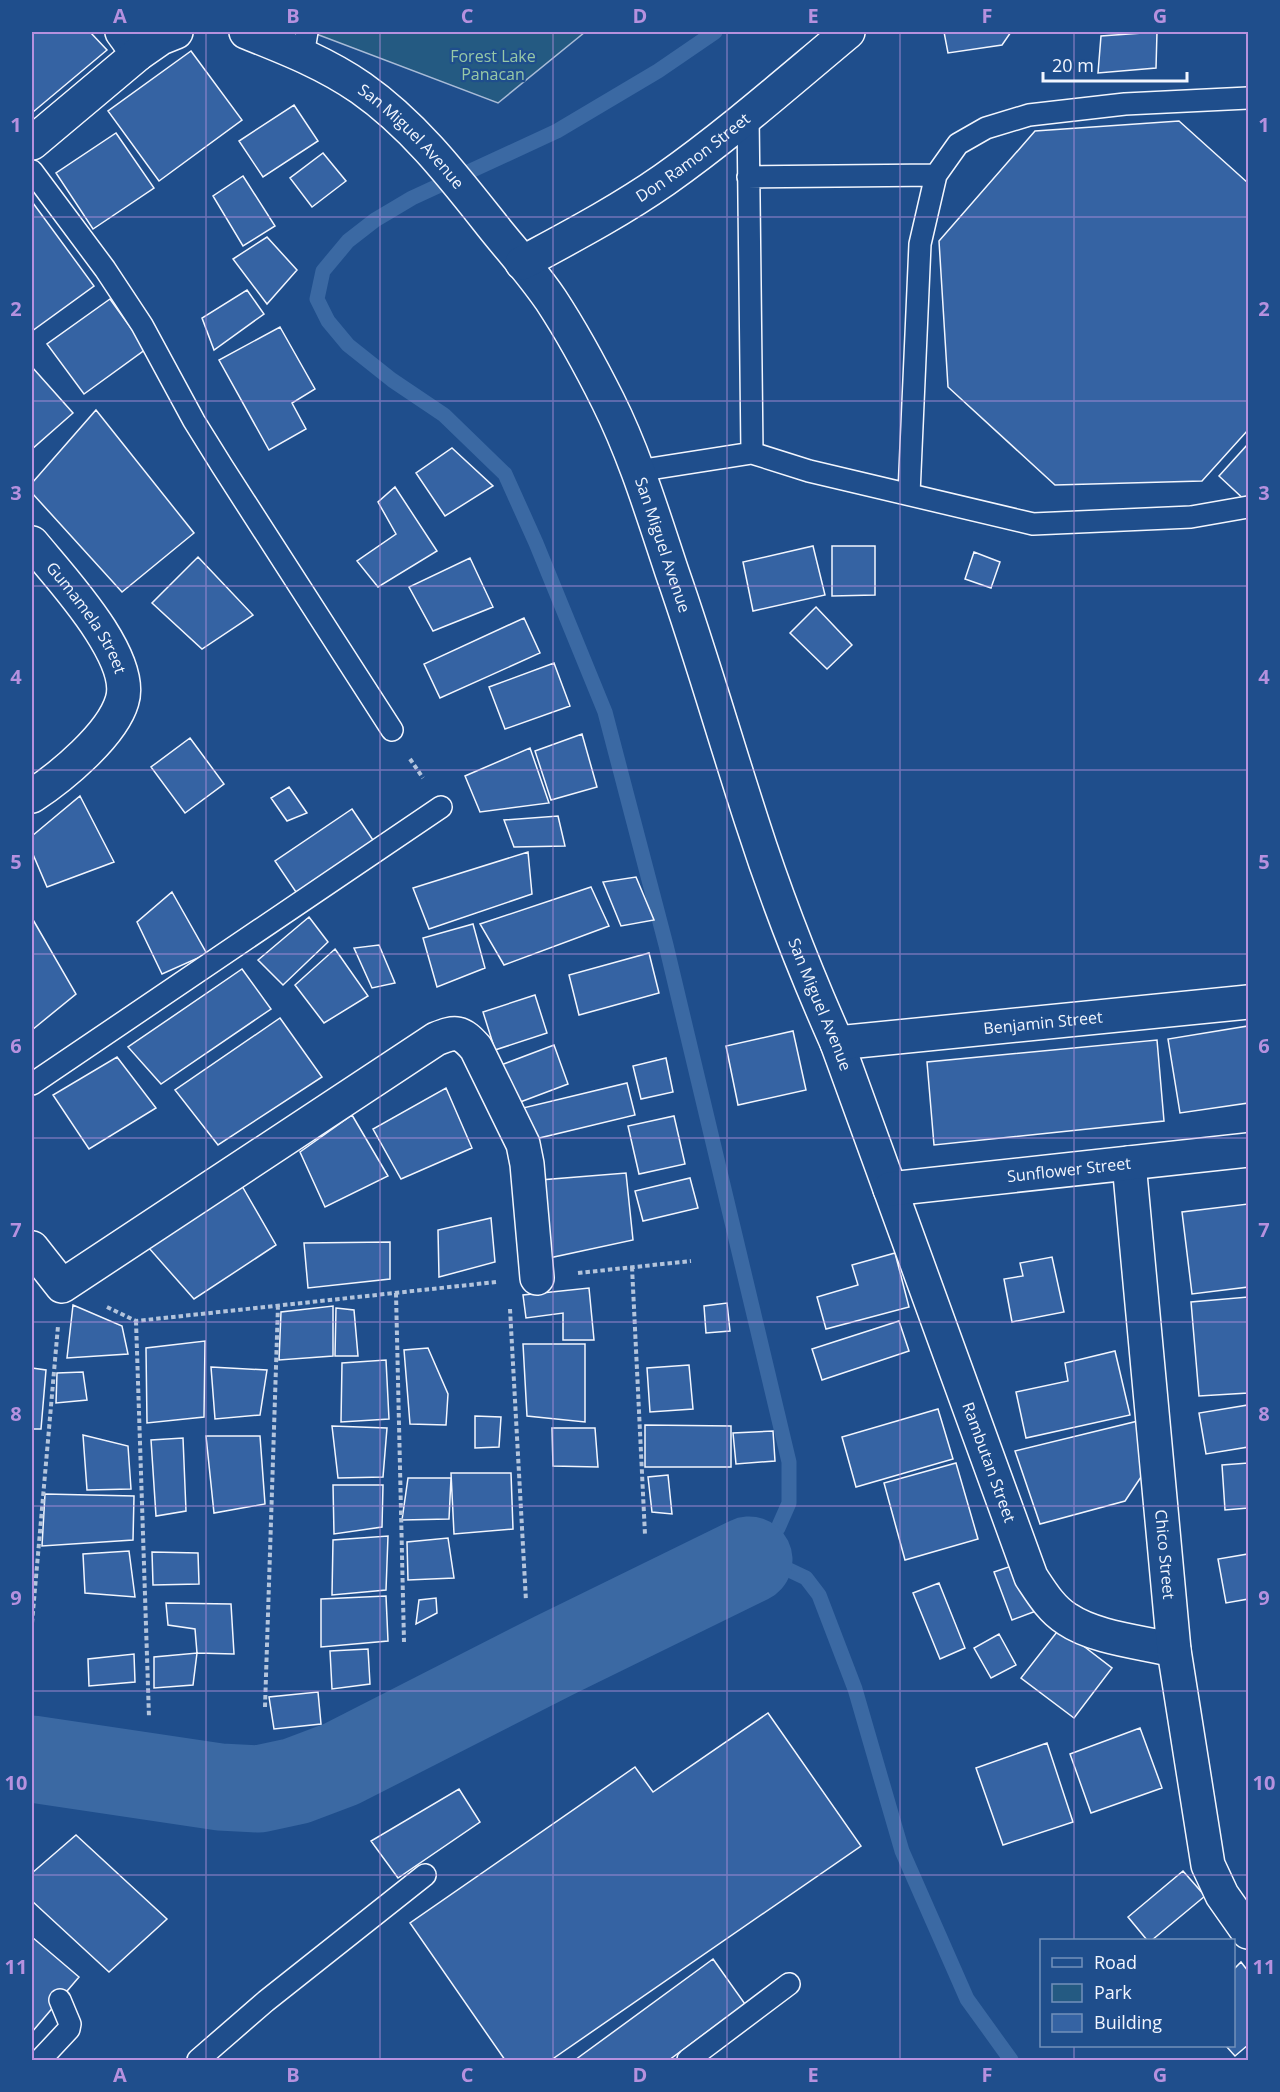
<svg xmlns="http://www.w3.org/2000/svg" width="1280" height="2092" font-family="'Open Sans',sans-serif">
  <rect width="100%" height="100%" fill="#1f4e8c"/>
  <path fill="#245a82" stroke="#a8bbd7" stroke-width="1.5" d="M 311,32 L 585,32 L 498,103 Z"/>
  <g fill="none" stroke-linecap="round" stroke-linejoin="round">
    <path stroke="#3b69a3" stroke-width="15" d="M 715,32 L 658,71 L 557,131 L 412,198 L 375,220 L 348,241 L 323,271 L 317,299 L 328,321 L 348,345 L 392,380 L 444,415 L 505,474 L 536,543 L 605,712 L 666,945 L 789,1462 L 789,1503 L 778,1528 L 749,1560 L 787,1569 L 806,1578 L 819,1595 L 855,1689 L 902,1851 L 967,1999 L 1011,2060"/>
    <path stroke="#3b69a3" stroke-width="87" d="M 32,1759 L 220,1787 L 259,1789 L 296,1781 L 341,1764 L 555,1655 L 749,1560"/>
  </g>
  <path fill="#3563a3" stroke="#f2f6ff" stroke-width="1.5" d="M 32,32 L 90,32 L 107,50 L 33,112 Z
    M 944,32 L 1011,32 L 1002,45 L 948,53 Z
    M 1157,32 L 1156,68 L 1098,73 L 1101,36 Z
    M 191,51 L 242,120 L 159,181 L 108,111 Z
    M 294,105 L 318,141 L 263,177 L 239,141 Z
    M 1179,121 L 1248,183 L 1248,430 L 1202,481 L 1055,485 L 948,387 L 939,241 L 1035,131 Z
    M 116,133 L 154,188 L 93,229 L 56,173 Z
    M 323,153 L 346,181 L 312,207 L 290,178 Z
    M 243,176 L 275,226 L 243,246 L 213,196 Z
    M 33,203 L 94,286 L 32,331 L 32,204 Z
    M 267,237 L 297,270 L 267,304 L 233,259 Z
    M 247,290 L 264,314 L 214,350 L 202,318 Z
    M 110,299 L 146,349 L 84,394 L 47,344 Z
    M 280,327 L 315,389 L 292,403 L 306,429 L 269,450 L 219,360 Z
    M 32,367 L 73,413 L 32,449 Z
    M 96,410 L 194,533 L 122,592 L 32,493 L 32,483 Z
    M 1248,444 L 1248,503 L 1219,476 Z
    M 452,448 L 493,486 L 445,516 L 416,473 Z
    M 395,487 L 437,551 L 378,587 L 357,561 L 396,534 L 378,502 Z
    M 813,546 L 825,595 L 753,611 L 743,562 Z
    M 832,546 L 875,546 L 875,595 L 832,596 Z
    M 974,552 L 1000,562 L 991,588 L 965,579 Z
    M 198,557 L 253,615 L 202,649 L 152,603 Z
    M 470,558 L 493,607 L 433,631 L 409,587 Z
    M 816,607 L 852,645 L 827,669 L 790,633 Z
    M 524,618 L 540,653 L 440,698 L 424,664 Z
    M 554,663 L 570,706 L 505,729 L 489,687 Z
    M 582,734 L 597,787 L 551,800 L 535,751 Z
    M 190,738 L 224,784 L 185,813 L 151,767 Z
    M 530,748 L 549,803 L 480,812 L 465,776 Z
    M 289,787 L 307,813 L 287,821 L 271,798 Z
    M 80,796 L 114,862 L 47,887 L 32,852 L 32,836 Z
    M 352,809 L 375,843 L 298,895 L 275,861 Z
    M 558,816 L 565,846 L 514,847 L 504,820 Z
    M 528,852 L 532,894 L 429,929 L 413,888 Z
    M 636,877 L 654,920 L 621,926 L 603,882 Z
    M 591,887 L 609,926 L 504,965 L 480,924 Z
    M 172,892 L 207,954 L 162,974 L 137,922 Z
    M 309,917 L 328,942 L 283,985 L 258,960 Z
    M 32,918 L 76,994 L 32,1030 Z
    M 473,924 L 485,968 L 437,987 L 423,938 Z
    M 379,945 L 395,983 L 372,988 L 354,948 Z
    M 335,949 L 368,996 L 324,1023 L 295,985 Z
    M 649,953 L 659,993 L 579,1015 L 569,975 Z
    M 242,969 L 271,1009 L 161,1084 L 128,1047 Z
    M 535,995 L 547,1033 L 495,1050 L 483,1012 Z
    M 280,1018 L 322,1077 L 218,1145 L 175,1090 Z
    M 1248,1026 L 1248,1103 L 1180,1113 L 1168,1039 Z
    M 793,1031 L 806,1090 L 738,1105 L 726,1046 Z
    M 1157,1040 L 1164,1121 L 934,1145 L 927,1062 Z
    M 554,1045 L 568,1084 L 515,1104 L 501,1065 Z
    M 117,1057 L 156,1108 L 89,1149 L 53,1095 Z
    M 666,1058 L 673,1092 L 641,1099 L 633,1066 Z
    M 627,1083 L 635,1115 L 531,1140 L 523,1108 Z
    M 446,1088 L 472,1148 L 401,1179 L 373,1129 Z
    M 352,1115 L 388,1176 L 325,1207 L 300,1152 Z
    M 674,1116 L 685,1164 L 639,1174 L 628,1126 Z
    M 626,1173 L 633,1240 L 549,1258 L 540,1180 Z
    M 690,1178 L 698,1208 L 643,1221 L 635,1191 Z
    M 242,1186 L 276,1245 L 194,1299 L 148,1247 Z
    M 1248,1204 L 1248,1287 L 1192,1294 L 1182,1212 Z
    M 491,1218 L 495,1262 L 439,1277 L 438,1230 Z
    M 390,1242 L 390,1279 L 308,1288 L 304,1243 Z
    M 895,1253 L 909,1307 L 826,1329 L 817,1297 L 858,1285 L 852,1265 Z
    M 1052,1257 L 1064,1312 L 1012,1322 L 1004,1279 L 1023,1276 L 1020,1263 Z
    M 589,1288 L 594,1340 L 563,1340 L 563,1313 L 526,1318 L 523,1295 Z
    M 1248,1297 L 1248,1393 L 1199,1396 L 1191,1302 Z
    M 727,1303 L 730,1331 L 706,1333 L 704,1306 Z
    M 73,1305 L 122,1326 L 128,1354 L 67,1358 Z
    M 333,1306 L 333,1356 L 279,1360 L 281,1312 Z
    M 336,1308 L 354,1310 L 358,1356 L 335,1356 Z
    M 899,1321 L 909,1351 L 822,1380 L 812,1349 Z
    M 205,1341 L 204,1417 L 147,1423 L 146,1348 Z
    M 523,1344 L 585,1344 L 585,1422 L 527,1416 Z
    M 428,1348 L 448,1394 L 446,1425 L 410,1424 L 404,1350 Z
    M 1115,1351 L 1130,1415 L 1026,1438 L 1016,1392 L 1068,1381 L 1065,1363 Z
    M 386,1360 L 389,1419 L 341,1422 L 342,1363 Z
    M 689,1365 L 693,1409 L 650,1412 L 647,1368 Z
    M 211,1367 L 267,1370 L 260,1415 L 215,1419 Z
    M 32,1368 L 46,1370 L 41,1429 L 32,1429 Z
    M 83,1372 L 87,1400 L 56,1403 L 57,1373 Z
    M 1248,1405 L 1248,1447 L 1206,1454 L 1199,1413 Z
    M 938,1409 L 953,1459 L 856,1487 L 842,1437 Z
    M 475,1416 L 501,1417 L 499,1447 L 475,1448 Z
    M 1138,1421 L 1147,1468 L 1125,1501 L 1040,1524 L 1015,1451 Z
    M 645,1425 L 731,1426 L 731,1467 L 645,1467 Z
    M 332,1426 L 387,1428 L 383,1477 L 338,1478 Z
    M 552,1428 L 595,1428 L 598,1467 L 553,1466 Z
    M 773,1431 L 775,1461 L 736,1464 L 733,1433 Z
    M 83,1435 L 128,1446 L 131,1489 L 87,1490 Z
    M 206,1436 L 260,1436 L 265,1504 L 214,1513 Z
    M 183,1438 L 186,1511 L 156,1516 L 151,1440 Z
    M 956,1463 L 978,1539 L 905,1560 L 884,1483 Z
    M 1248,1463 L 1248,1508 L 1225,1510 L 1222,1465 Z
    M 451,1473 L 511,1473 L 513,1529 L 454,1534 Z
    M 668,1475 L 672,1514 L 652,1512 L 648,1477 Z
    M 408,1478 L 451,1478 L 449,1519 L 402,1520 Z
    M 333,1485 L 383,1485 L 382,1527 L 334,1534 Z
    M 45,1494 L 134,1496 L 133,1540 L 42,1546 Z
    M 388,1536 L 386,1590 L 332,1595 L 333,1540 Z
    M 448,1538 L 454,1578 L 408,1580 L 407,1542 Z
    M 129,1551 L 135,1597 L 85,1593 L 83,1554 Z
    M 152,1552 L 198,1553 L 199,1584 L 153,1585 Z
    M 1248,1554 L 1248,1599 L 1226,1603 L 1218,1559 Z
    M 1020,1563 L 1036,1611 L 1012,1620 L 994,1572 Z
    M 939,1583 L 965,1648 L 940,1659 L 913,1593 Z
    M 386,1596 L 388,1641 L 321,1647 L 321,1599 Z
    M 436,1598 L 437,1613 L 416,1624 L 419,1600 Z
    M 166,1603 L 231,1604 L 234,1654 L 197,1653 L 195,1629 L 168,1625 Z
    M 1060,1628 L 1112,1668 L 1074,1718 L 1021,1678 Z
    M 999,1634 L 1016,1665 L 991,1678 L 974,1648 Z
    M 368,1649 L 370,1684 L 332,1689 L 330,1651 Z
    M 197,1653 L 193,1685 L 154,1688 L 154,1657 Z
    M 134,1654 L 135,1682 L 89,1686 L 88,1659 Z
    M 318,1692 L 321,1724 L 274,1729 L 269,1697 Z
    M 768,1713 L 861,1846 L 551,2060 L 505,2060 L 410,1923 L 635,1767 L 653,1792 Z
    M 1140,1728 L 1162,1788 L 1091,1813 L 1070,1754 Z
    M 1047,1743 L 1073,1822 L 1003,1845 L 976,1768 Z
    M 459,1789 L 480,1822 L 398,1878 L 371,1841 Z
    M 76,1835 L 167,1919 L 109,1972 L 32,1901 L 32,1873 Z
    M 1183,1871 L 1205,1896 L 1152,1940 L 1147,1940 L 1128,1917 Z
    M 32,1937 L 79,1977 L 32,2032 Z
    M 713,1959 L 745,2004 L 669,2060 L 575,2060 Z
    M 1241,1962 L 1248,1971 L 1248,2045 L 1235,2056 L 1226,2046 L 1234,2046 L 1234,1969 Z"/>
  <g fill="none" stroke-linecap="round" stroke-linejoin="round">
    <g stroke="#f2f6ff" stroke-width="24">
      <path id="lane" d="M 303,55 L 307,32
        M 748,115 L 752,453
        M 32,171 L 105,269 L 142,325 L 194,421 L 222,466 L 392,730
        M 748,177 L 936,175
        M 637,471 L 752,453 L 809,471 L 1033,524 L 1191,517 L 1248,507
        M 909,494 L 920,244 L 936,175 L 958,144 L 986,128 L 1029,115 L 1125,104 L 1248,98
        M 32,1084 L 441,807
        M 40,2060 L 69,2029 L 70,2024 L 60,2000
        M 198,2060 L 266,2001 L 425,1875
        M 688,2060 L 789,1984"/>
    </g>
    <g stroke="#f2f6ff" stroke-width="36">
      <g id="street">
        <path d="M 122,32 L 138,54"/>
        <path id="s1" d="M 246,32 C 286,48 325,63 361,88 C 411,123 449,171 487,219 C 508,246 532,272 551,300 C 572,332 591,367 608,401 C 635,455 653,515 672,572 C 701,655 725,739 752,822 C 776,897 805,971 837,1043 L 1031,1577 C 1041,1592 1051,1609 1067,1619 C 1095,1638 1141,1642 1174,1650"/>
        <path d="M 32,143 L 138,54 L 161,38 L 176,32"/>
        <path id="s2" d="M 522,263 C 570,237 618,212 664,180 C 728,135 788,82 848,32"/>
        <path id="s3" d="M 32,543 C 58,575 136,657 122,701 C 112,735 61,777 32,796"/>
        <path id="s4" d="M 837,1043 L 1248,1002"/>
        <path id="s5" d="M 1129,1163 L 1174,1650 L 1208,1865 L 1222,1895 L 1248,1932"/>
        <path id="s6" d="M 890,1189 L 1248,1150"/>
        <path d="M 32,1248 L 62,1286 L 436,1039 C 456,1031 461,1031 476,1048 L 523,1144 L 527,1164 L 537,1278"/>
      </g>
    </g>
    <path stroke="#b3c4dc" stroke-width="4" stroke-dasharray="4.5 3" stroke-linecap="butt" d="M 410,759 L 423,778
      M 632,1267 L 645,1535
      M 578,1273 L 691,1261
      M 396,1293 L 404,1642
      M 107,1307 L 136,1321 L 496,1282
      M 510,1309 L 526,1601
      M 136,1321 L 149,1717
      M 32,1623 L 58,1326
      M 265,1707 L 278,1305"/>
    <use href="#lane" stroke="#1f4e8c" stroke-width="21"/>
    <use href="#street" stroke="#1f4e8c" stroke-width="33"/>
  </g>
  <path fill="none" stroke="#b691df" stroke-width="1.5" stroke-opacity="0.55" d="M 206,32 L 206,2060M 380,32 L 380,2060M 553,32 L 553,2060M 727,32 L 727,2060M 900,32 L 900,2060M 1074,32 L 1074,1940M 32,217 L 1248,217M 32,401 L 1248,401M 32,586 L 1248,586M 32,770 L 1248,770M 32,954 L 1248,954M 32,1138 L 1248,1138M 32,1322 L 1248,1322M 32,1506 L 1248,1506M 32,1691 L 1248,1691M 32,1875 L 1248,1875M 1074,2046 L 1074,2060"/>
  <g text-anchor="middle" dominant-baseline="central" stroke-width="4.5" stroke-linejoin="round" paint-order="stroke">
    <g font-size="16" fill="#97c8a6" stroke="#1f4e8c">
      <text x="493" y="56">Forest Lake<tspan x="493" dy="18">Panacan</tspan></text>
    </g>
    <g font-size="16" fill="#f2f6ff" stroke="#1f4e8c">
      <text stroke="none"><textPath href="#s1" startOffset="198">San Miguel Avenue</textPath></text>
      <text stroke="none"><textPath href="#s2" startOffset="201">Don Ramon Street</textPath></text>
      <text stroke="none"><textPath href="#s1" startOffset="684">San Miguel Avenue</textPath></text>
      <text stroke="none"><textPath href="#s3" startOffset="93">Gumamela Street</textPath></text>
      <text stroke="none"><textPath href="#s1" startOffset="1170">San Miguel Avenue</textPath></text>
      <text stroke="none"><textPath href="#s4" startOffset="207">Benjamin Street</textPath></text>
      <text stroke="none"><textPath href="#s6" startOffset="180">Sunflower Street</textPath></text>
      <text stroke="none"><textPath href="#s1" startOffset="1658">Rambutan Street</textPath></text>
      <text stroke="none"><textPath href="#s5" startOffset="393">Chico Street</textPath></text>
    </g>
  </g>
  <rect width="1280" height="2092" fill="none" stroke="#1f4e8c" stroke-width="66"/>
  <rect x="1040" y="1939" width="195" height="108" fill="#1f4e8c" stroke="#7391ba" stroke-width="1.5"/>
  <rect x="1052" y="1958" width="30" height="9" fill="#1f4e8c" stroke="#7391ba" stroke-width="1.5"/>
  <text x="1094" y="1969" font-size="18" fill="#f2f6ff">Road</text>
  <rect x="1052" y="1984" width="30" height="18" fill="#245a82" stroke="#7391ba" stroke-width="1.5"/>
  <text x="1094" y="1999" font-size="18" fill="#f2f6ff">Park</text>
  <rect x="1052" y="2014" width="30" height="18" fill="#3563a3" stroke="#7391ba" stroke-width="1.5"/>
  <text x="1094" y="2029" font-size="18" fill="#f2f6ff">Building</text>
  <path d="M1043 72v9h144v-9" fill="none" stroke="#f2f6ff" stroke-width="3"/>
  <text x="1052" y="72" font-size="18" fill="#f2f6ff" stroke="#1f4e8c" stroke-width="4.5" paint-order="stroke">20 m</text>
  <rect x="33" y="33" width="1214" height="2026" fill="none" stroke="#b691df" stroke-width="2"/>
  <g font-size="20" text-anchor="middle" font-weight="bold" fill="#b691df">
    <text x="120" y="23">A</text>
    <text x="293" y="23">B</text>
    <text x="467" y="23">C</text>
    <text x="640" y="23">D</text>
    <text x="813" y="23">E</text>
    <text x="987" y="23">F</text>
    <text x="1160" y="23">G</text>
    <text x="16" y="132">1</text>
    <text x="1264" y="132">1</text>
    <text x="16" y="316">2</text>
    <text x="1264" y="316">2</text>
    <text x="16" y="500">3</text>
    <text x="1264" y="500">3</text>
    <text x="16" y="684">4</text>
    <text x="1264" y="684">4</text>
    <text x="16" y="869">5</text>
    <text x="1264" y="869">5</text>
    <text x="16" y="1053">6</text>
    <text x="1264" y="1053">6</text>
    <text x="16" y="1237">7</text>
    <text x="1264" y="1237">7</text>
    <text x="16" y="1421">8</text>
    <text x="1264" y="1421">8</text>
    <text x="16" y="1605">9</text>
    <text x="1264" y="1605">9</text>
    <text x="16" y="1790">10</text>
    <text x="1264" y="1790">10</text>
    <text x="16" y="1974">11</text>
    <text x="1264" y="1974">11</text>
    <text x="120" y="2082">A</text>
    <text x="293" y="2082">B</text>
    <text x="467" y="2082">C</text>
    <text x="640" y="2082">D</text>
    <text x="813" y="2082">E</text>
    <text x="987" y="2082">F</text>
    <text x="1160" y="2082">G</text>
  </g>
</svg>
